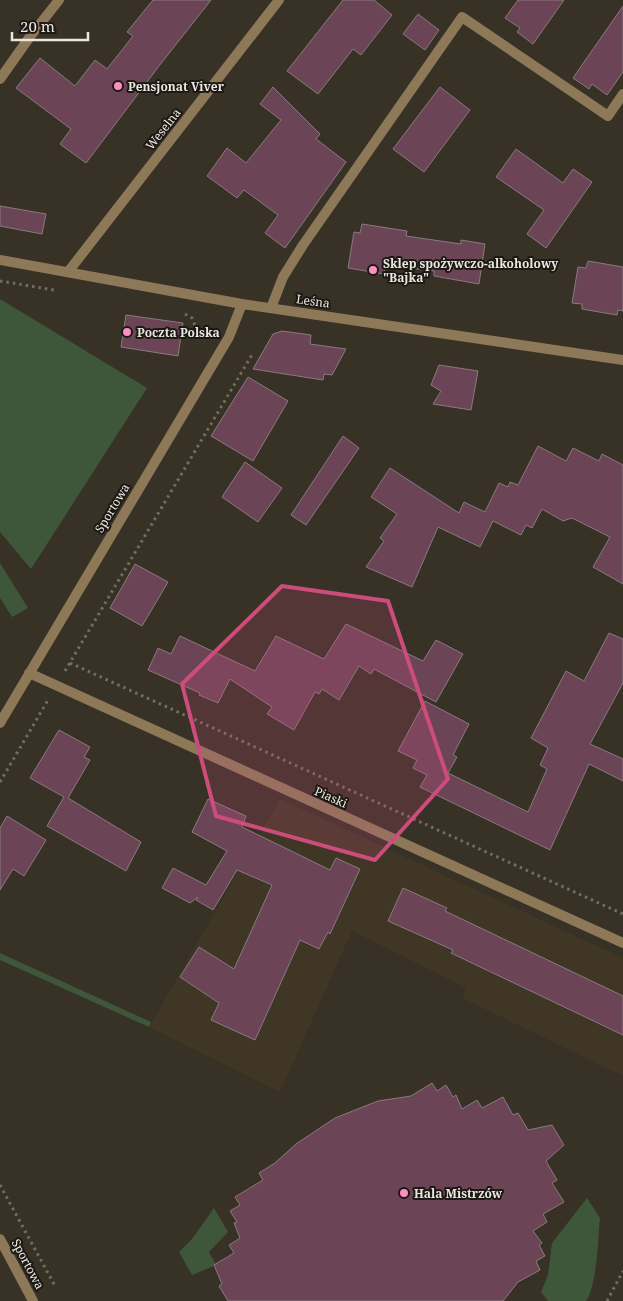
<svg xmlns="http://www.w3.org/2000/svg" width="623" height="1301" font-family="'Noto Serif',serif">
  <rect width="100%" height="100%" fill="#373126"/>
  <path fill="#403625" d="M 280,799 L 623,958 L 623,1076 L 462,998 L 466,988 L 352,931 L 280,1092 L 149,1027 Z"/>
  <path fill="#3e573b" d="M 0,299 L 147,388 L 31,569 L 0,532 Z
    M 0,563 L 28,608 L 12,617 L 0,598 Z
    M 0,953 L 151,1022 L 149,1027 L 0,960 Z
    M 587,1198 L 600,1218 C 598,1238 597,1286 586,1301 L 548,1301 L 541,1292 L 548,1275 L 552,1243 Z
    M 214,1208 L 228,1232 L 209,1252 L 216,1265 L 192,1275 L 179,1252 L 192,1239 Z"/>
  <path fill="#6b4556" stroke="#897a80" d="M 153,0 L 211,0 L 159,66 L 86,163 L 60,144 L 71,129 L 16,88 L 40,58 L 75,86 L 95,60 L 107,69 L 133,36 L 127,32 Z
    M 343,0 L 374,0 L 392,15 L 361,55 L 353,49 L 318,94 L 287,71 Z
    M 518,0 L 564,0 L 533,44 L 517,32 L 520,28 L 505,18 Z
    M 623,6 L 623,72 L 607,95 L 592,84 L 589,89 L 573,78 Z
    M 418,14 L 439,30 L 425,50 L 403,34 Z
    M 273,87 L 320,134 L 316,139 L 346,162 L 285,248 L 265,233 L 278,215 L 244,190 L 237,198 L 207,176 L 227,148 L 246,163 L 281,120 L 260,104 Z
    M 440,87 L 470,110 L 424,172 L 393,149 Z
    M 516,149 L 563,183 L 573,169 L 592,182 L 546,248 L 527,234 L 544,210 L 496,177 Z
    M 0,206 L 46,214 L 42,234 L 0,226 Z
    M 362,224 L 407,231 L 406,236 L 461,244 L 461,240 L 485,244 L 479,284 L 434,276 L 434,271 L 385,265 L 384,274 L 348,268 L 354,232 L 360,233 Z
    M 588,261 L 623,267 L 623,311 L 618,310 L 617,315 L 599,312 L 582,309 L 582,304 L 572,303 L 578,267 L 586,268 Z
    M 126,315 L 183,323 L 178,356 L 121,347 Z
    M 282,331 L 311,335 L 310,344 L 346,349 L 332,375 L 324,374 L 323,380 L 253,369 L 273,334 Z
    M 439,365 L 478,371 L 471,410 L 433,404 L 441,391 L 431,385 Z
    M 248,377 L 288,401 L 253,461 L 211,436 Z
    M 343,436 L 359,448 L 306,525 L 291,515 Z
    M 538,446 L 566,461 L 573,448 L 599,461 L 602,454 L 623,465 L 623,584 L 593,567 L 610,537 L 572,518 L 563,521 L 542,509 L 532,528 L 526,525 L 521,535 L 493,521 L 480,547 L 438,527 L 412,587 L 366,567 L 384,541 L 380,538 L 397,514 L 371,497 L 390,468 L 459,513 L 464,502 L 485,512 L 499,483 L 508,487 L 510,482 L 518,485 Z
    M 245,462 L 282,488 L 258,522 L 222,497 Z
    M 135,564 L 168,582 L 142,626 L 110,608 Z
    M 346,624 L 423,661 L 436,640 L 463,654 L 436,702 L 374,669 L 371,674 L 359,666 L 339,700 L 322,689 L 319,694 L 315,692 L 294,730 L 267,714 L 272,707 L 230,679 L 218,703 L 199,695 L 200,693 L 148,670 L 158,648 L 171,654 L 180,636 L 255,671 L 276,636 L 324,659 Z
    M 609,633 L 623,639 L 623,683 L 590,744 L 623,759 L 623,781 L 589,764 L 550,850 L 420,787 L 427,775 L 413,768 L 417,760 L 398,751 L 425,701 L 469,724 L 453,755 L 457,757 L 448,773 L 528,812 L 547,769 L 540,765 L 548,748 L 531,738 L 566,671 L 584,681 Z
    M 59,730 L 90,747 L 84,757 L 90,760 L 68,798 L 141,842 L 126,871 L 47,826 L 64,797 L 30,778 Z
    M 208,799 L 246,816 L 242,827 L 330,870 L 336,858 L 360,869 L 330,934 L 328,932 L 319,949 L 300,940 L 255,1040 L 211,1020 L 219,1003 L 180,977 L 199,947 L 234,969 L 272,885 L 237,870 L 213,910 L 196,900 L 198,897 L 190,903 L 162,888 L 173,868 L 206,885 L 227,851 L 192,832 Z
    M 7,816 L 46,840 L 24,876 L 13,869 L 0,890 L 0,828 Z
    M 403,888 L 447,908 L 445,911 L 623,996 L 623,1035 L 451,953 L 453,950 L 388,921 Z
    M 432,1083 L 437,1091 L 446,1085 L 453,1097 L 456,1095 L 462,1109 L 477,1100 L 482,1108 L 503,1097 L 513,1115 L 518,1113 L 528,1130 L 552,1125 L 564,1145 L 546,1161 L 557,1180 L 552,1183 L 564,1202 L 543,1214 L 547,1222 L 533,1231 L 542,1243 L 539,1245 L 545,1256 L 536,1261 L 540,1270 L 518,1282 L 503,1301 L 228,1301 L 219,1286 L 222,1284 L 214,1265 L 234,1253 L 229,1245 L 240,1238 L 234,1223 L 237,1222 L 230,1211 L 240,1205 L 235,1197 L 263,1180 L 259,1173 L 275,1163 L 296,1144 L 335,1118 L 378,1101 L 411,1096 Z"/>
  <g fill="none" stroke-linecap="round" stroke-linejoin="round">
    <path stroke="#736d64" stroke-width="3" stroke-dasharray="2.5 4" stroke-linecap="butt" d="M 0,281 L 54,290
      M 185,314 L 192,318 L 198,333 L 210,334
      M 70,663 L 623,914
      M 65,671 L 253,353
      M 0,782 L 48,700
      M 0,1185 L 55,1286
      M 607,1301 L 623,1271"/>
    <path stroke="#8d7858" stroke-width="10" d="M 271,308 L 283,277 L 303,245 L 462,17 L 608,116 L 623,94"/>
    <path stroke="#8d7858" stroke-width="10" d="M 0,79 L 29,38 L 59,0
      M 0,260 L 242,304 L 623,360
      M 68,272 L 279,0
      M 29,673 L 623,943
      M 0,723 L 229,337 L 242,304
      M 0,1239 L 33,1301"/>
  </g>
  <path fill="#cc4c7c" fill-opacity="0.2" stroke="#cc4c7c" stroke-width="4" stroke-linejoin="round" d="M 282,586 L 388,601 L 448,779 L 375,860 L 216,816 L 182,684 Z"/>
  <g fill="#fd8ec0" stroke="#1c1914" stroke-width="2">
    <circle cx="118" cy="86" r="5"/>
    <circle cx="373" cy="270" r="5"/>
    <circle cx="127" cy="332" r="5"/>
    <circle cx="404" cy="1193" r="5"/>
  </g>
  <g text-anchor="middle" dominant-baseline="central" stroke-width="4" stroke-linejoin="round" paint-order="stroke">
    <g font-size="12" font-weight="bold" fill="#ebe7e0" stroke="#1c1914" text-anchor="start">
      <text x="128" y="86">Pensjonat Viver</text>
      <text x="383" y="263">Sklep spożywczo-alkoholowy<tspan x="383" dy="14">"Bajka"</tspan></text>
      <text x="137" y="332">Poczta Polska</text>
      <text x="414" y="1193">Hala Mistrzów</text>
    </g>
    <g font-size="12" fill="#ebe7e0" stroke="#1c1914">
      <text transform="translate(163 129) rotate(-52)">Weselna</text>
      <text transform="translate(313 301) rotate(8)">Leśna</text>
      <text transform="translate(112 508) rotate(-59)">Sportowa</text>
      <text transform="translate(331 797) rotate(24)">Piaski</text>
      <text transform="translate(28 1264) rotate(62)">Sportowa</text>
    </g>
  </g>
  <path d="M12 32v8h76v-8" fill="none" stroke="#ebe7e0" stroke-width="2.5"/>
  <text x="20" y="32" font-size="15" fill="#ebe7e0" stroke="#1c1914" stroke-width="4" paint-order="stroke">20 m</text>
</svg>
